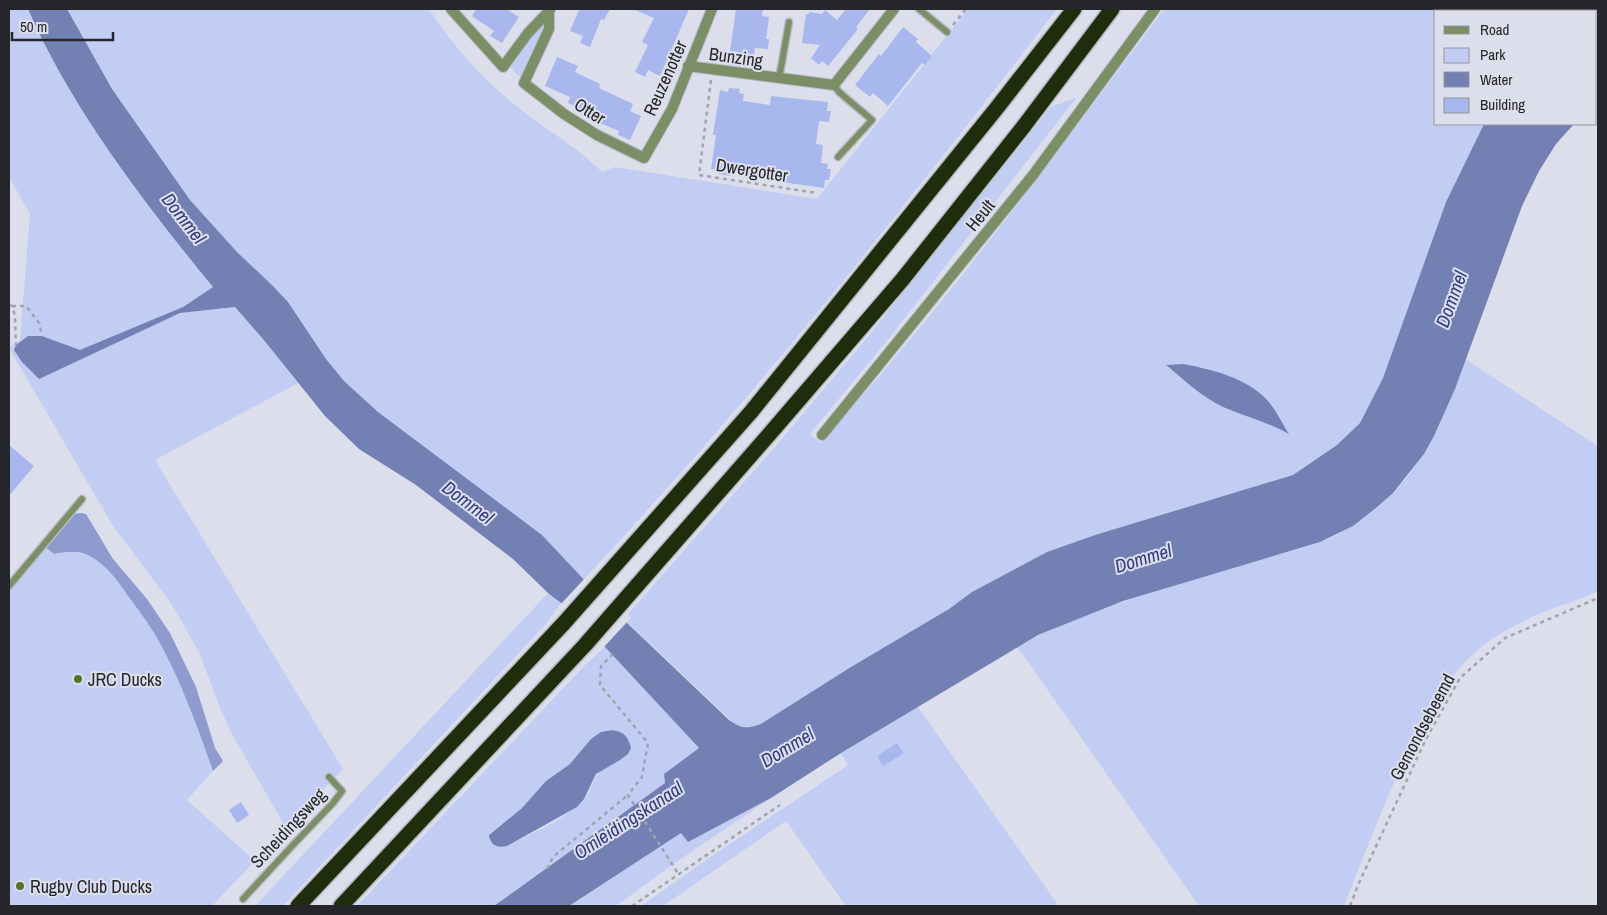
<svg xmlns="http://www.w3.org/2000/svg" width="1607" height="915" font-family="'Archivo Narrow',sans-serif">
  <rect width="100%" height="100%" fill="#dcdfeb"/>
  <path fill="#c2cdf4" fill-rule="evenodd" d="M 9,9 L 28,9 C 70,107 146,205 213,287 L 182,307 L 61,368 L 180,313 L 235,307 L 263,339 L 298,383 L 155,460 L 343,769 L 286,828 L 233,736 L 221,710 L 200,655 L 184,625 L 168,599 L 113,526 L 9,348 L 20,340 L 30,214 L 9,177 Z
    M 67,9 L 429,9 C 460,56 491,88 536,121 C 560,138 581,151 602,172 L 615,167 L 817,199 L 968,9 L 1057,9 C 906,205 753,400 583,580 L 542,535 L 378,412 L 344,381 L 326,359 L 288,302 L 272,285 L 237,252 L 190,200 L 112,89 Z
    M 1164,9 L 1587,9 L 1586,11 L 1436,11 L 1436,124 L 1484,124 L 1446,202 L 1383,378 L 1360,423 L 1337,445 L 1293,475 L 1095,535 L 1047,552 L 972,592 L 949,609 L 761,724 L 747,729 L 736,725 L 627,622 L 631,617 L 628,614 L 775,447 L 865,340 L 1051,107 L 1077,97 L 890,337 L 810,434 L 820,443 C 919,335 1008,218 1096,100 C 1119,69 1142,40 1164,9 ZM 1184,364 L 1209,369 L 1236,379 L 1287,433 C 1267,422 1244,417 1223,407 C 1202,396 1184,380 1166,366 Z
    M 541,22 L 543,22 L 546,27 L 523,77 C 518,76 512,71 511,66 Z
    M 1465,359 L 1598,446 L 1598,591 C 1582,599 1565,604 1548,610 C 1526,619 1504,630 1485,644 C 1450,671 1429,710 1410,748 C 1385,800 1365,853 1344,906 L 1199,906 L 1026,659 L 1017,647 C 1038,635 1059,626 1082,617 C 1135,596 1189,581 1244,564 C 1269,557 1295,551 1320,542 C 1347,532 1371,514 1392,494 C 1429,457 1448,408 1465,359 Z
    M 45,547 L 54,554 C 64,552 78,550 88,555 C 106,564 117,580 128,596 C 140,612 153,629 162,647 C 183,686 198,729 213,771 L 187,800 L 255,861 L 212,906 L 9,906 L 9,591 Z
    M 548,593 L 561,603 L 545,625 L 283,906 L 255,906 Z
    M 605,647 L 699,748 L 664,774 L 665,783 L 494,906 L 357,906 L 587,663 ZM 614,730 L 622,732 L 602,770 C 592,777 592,791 584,799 C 564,821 532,833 507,846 L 489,834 L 522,808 L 546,781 L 570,764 L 601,732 Z
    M 918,707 L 1059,906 L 846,906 L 786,821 L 663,906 L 641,906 L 715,854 L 848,765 L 841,753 Z
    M 771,798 L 669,867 L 616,906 L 569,906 L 681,832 L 688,842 Z"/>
  <path fill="#8d9bcf" d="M 81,513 L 86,514 L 113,559 L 147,599 L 170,633 L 196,687 L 215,748 L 223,761 L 213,771 C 198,729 183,686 162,647 C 153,629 140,612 128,596 C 117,580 106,564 88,555 C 78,550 64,552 54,554 L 45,547 L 70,517 L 74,514 Z"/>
  <path fill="#7380b3" d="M 28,9 L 67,9 L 112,89 L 190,200 L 237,252 L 272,285 L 288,302 L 326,359 L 344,381 L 378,412 L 542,535 L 604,601 L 729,720 C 742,729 746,729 761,724 L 851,667 L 949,609 L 972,592 L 1047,552 L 1095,535 L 1293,475 L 1337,445 L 1360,423 L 1383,378 L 1446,202 L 1484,124 L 1574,124 L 1556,144 L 1539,171 L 1522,206 L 1455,389 L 1434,436 L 1424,454 L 1393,493 L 1376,508 L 1353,526 L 1320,542 L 1123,601 L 1038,635 L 841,753 L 771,798 L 688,842 L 681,833 L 569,906 L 494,906 L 665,783 L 664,774 L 699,748 L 605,647 L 561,603 L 548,593 L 513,559 L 416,485 L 359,449 L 325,416 L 263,339 L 235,307 L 180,313 L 39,379 L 22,362 L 14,350 L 16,345 L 28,336 L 42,336 L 80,350 L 183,307 L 213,287 C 145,204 71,108 28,9 Z
    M 1184,364 C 1214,370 1247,378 1268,401 C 1276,410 1282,423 1289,434 C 1268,422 1245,417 1223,407 C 1202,397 1184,380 1166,365 Z
    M 613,730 C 625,732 628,737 631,748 L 628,754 L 620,760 L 596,774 L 584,799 L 577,807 L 507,846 C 497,848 491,846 489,835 L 522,808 L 546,781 L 570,764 L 591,739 L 601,732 Z"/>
  <path fill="#dcdfeb" d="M 585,578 L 628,621 L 603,648 L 583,625 L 560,605 Z"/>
  <path fill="#a8b7ed" d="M 476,9 L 506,9 L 519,17 L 502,43 L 490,36 L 494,31 L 472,16 Z
    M 577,9 L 610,9 L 604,20 L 601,19 L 590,47 L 580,43 L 583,36 L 570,31 L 579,10 Z
    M 633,9 L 689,9 L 660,76 L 648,70 L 645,77 L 635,72 L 648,45 L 642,42 L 654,18 Z
    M 736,9 L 763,9 L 762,16 L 769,17 L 766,39 L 769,39 L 768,49 L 755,48 L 754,54 L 749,54 L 749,58 L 738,56 L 738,52 L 730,51 Z
    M 846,9 L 870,9 L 856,27 L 858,29 L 828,66 L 822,61 L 819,65 L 811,58 L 820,45 L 802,43 L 806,14 L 809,14 L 809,12 L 822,14 L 825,10 L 837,20 Z
    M 903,27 L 918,39 L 916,42 L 932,56 L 925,65 L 922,63 L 888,106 L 873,93 L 870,97 L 855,85 L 879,54 L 881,56 Z
    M 557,57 L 578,66 L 575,72 L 600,84 L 599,88 L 633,104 L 630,111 L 641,116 L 630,140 L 618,135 L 619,131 L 593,120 L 595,116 L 568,103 L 570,97 L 545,86 Z
    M 729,88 L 740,89 L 739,93 L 744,94 L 743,101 L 770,105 L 771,96 L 828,102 L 827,111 L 831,111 L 829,122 L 819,121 L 816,144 L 823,145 L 821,163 L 828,164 L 827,169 L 831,169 L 829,180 L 825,180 L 824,188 L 754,178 L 756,169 L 731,165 L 730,176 L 719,174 L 719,170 L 711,169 L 716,135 L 713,135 L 720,90 L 728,92 Z
    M 9,445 L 34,466 L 9,496 Z
    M 897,743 L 904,753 L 883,766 L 877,756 Z
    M 241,802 L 249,815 L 237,823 L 229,810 Z"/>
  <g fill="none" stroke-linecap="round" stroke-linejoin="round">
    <g stroke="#b7bac5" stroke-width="9">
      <path id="service" d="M 919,9 L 947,32
        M 779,79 L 789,22
        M 834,85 L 839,92 L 872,120 L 838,157
        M 9,586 L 82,499
        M 243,899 L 292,846 L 333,803 L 342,791 L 329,777"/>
    </g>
    <g stroke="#b7bac5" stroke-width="12">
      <path id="minor" d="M 451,9 L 503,67 L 528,33 L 550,10
        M 549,12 L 549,29 L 524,83 L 564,114 L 597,135 L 644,158 L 672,109 L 712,9
        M 688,66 L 834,85 L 894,9
        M 822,435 L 1033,175 L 1155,9"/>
    </g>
    <g stroke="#b7bac5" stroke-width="18">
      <path id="motorway" d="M 298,906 L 564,623 L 751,412 L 996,109 L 1074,9
        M 341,906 L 585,645 L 773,430 L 902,280 L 1024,126 L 1112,9"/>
    </g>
    <path stroke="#a1a3ad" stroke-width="2.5" stroke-dasharray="4 4" stroke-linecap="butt" d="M 953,25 L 966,9
      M 711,80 L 699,175 L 817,193
      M 9,305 L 12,306 L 15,316 L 16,345
      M 12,306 L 26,306 L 39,323 L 42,335
      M 613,654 L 601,666 L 600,685 L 648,743 L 642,777 L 628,795 L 679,875
      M 547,869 L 553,857 L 628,795
      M 632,906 L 780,805
      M 1350,906 L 1358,885 L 1426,739 L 1460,678 L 1505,638 L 1598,598"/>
    <use href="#service" stroke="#7c8e66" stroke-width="6"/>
    <use href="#minor" stroke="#7c8e66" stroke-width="10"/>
    <use href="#motorway" stroke="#202d0c" stroke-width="15"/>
  </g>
  <g fill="#567329" stroke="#dcdfeb" stroke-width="2">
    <circle cx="78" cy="679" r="5"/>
    <circle cx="20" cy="886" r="5"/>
  </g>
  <g text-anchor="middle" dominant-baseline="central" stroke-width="4" stroke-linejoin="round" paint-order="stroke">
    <g font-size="18" fill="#25262b" stroke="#dcdfeb">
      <text transform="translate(736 57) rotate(8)">Bunzing</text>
      <text transform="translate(665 78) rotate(-66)">Reuzenotter</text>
      <text transform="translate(590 111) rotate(32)">Otter</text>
      <text transform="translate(752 170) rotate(9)">Dwergotter</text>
      <text transform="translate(980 215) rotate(-51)">Heult</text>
      <text transform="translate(1422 727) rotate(-62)">Gemondsebeemd</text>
      <text transform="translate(288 828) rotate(-47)">Scheidingsweg</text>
    </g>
    <g font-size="18" fill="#25262b" stroke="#dcdfeb" text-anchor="start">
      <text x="88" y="679">JRC Ducks</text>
      <text x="30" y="886">Rugby Club Ducks</text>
    </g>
    <g font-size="19" font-style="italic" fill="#313d7d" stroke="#dcdfeb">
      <text transform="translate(184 218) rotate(52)">Dommel</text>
      <text transform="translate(1451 299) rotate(-70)">Dommel</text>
      <text transform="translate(468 502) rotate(37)">Dommel</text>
      <text transform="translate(1143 558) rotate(-17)">Dommel</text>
      <text transform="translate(787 747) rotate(-31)">Dommel</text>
      <text transform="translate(628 820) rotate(-33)">Omleidingskanaal</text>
    </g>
  </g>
  <rect width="1607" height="915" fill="none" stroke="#25262b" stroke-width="20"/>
  <rect x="1434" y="10" width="162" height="115" fill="#dcdfeb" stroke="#93959e"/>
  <rect x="1444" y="26" width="25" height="8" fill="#7c8e66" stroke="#93959e"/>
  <text x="1480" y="35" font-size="15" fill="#25262b">Road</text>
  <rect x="1444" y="48" width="25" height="15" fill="#c2cdf4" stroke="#93959e"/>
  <text x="1480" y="60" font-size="15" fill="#25262b">Park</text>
  <rect x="1444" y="72" width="25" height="15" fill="#7380b3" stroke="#93959e"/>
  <text x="1480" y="85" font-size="15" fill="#25262b">Water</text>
  <rect x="1444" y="98" width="25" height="15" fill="#a8b7ed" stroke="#93959e"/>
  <text x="1480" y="110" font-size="15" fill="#25262b">Building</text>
  <path d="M12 32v8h101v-8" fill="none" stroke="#25262b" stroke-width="2.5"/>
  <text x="20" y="32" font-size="15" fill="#25262b" stroke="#dcdfeb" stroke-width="4" paint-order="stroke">50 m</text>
</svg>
